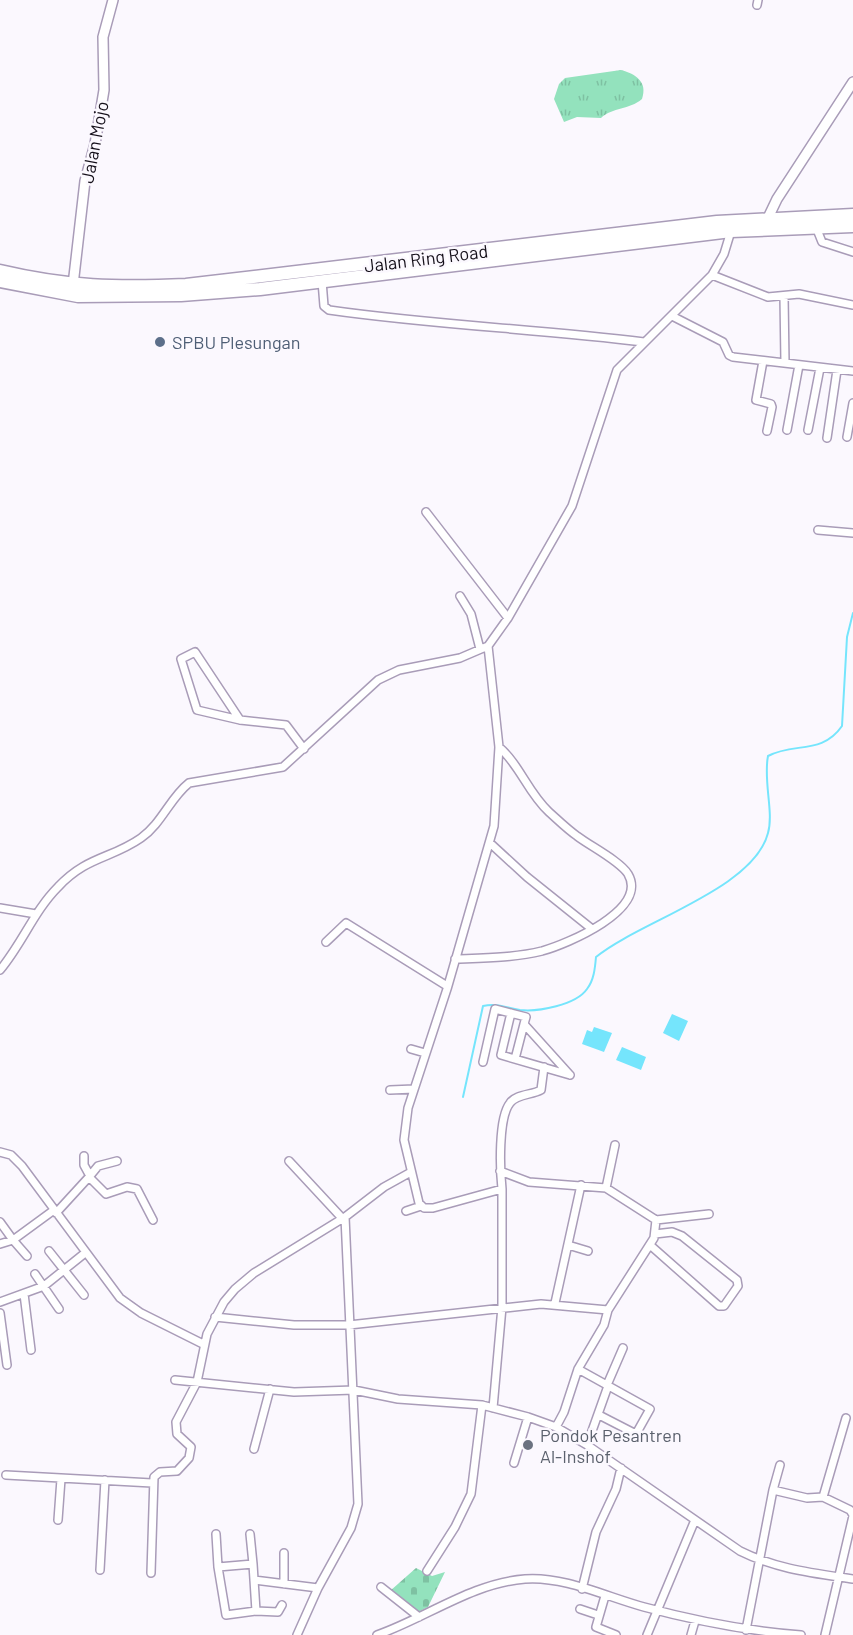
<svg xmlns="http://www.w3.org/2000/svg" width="853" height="1635" font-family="Barlow,sans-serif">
  <defs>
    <pattern id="cemetery-stones" width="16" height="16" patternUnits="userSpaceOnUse" patternTransform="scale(1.5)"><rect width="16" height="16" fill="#93e2bd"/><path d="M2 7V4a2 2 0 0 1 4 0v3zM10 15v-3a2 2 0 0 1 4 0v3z" fill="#7ec1a2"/></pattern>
    <pattern id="park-tufts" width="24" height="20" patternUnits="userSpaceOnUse" patternTransform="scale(1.5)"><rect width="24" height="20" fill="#93e2bd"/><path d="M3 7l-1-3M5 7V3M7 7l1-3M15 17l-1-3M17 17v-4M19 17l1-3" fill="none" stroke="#7ec1a2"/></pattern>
  </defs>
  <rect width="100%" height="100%" fill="#fbf8fe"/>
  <path fill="url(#cemetery-stones)" d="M 416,1568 L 432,1576 L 445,1572 L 428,1607 L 418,1612 L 390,1591 Z"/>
  <path fill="url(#park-tufts)" d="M 621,70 C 636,74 648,82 642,99 C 629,110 613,107 601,118 L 577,117 L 564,122 L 554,99 L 559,84 L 565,78 Z"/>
  <path fill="#75e5fc" d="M 672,1014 L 688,1021 L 679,1041 L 663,1033 Z
    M 594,1027 L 612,1033 L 604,1052 L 582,1044 L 587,1030 L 592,1032 Z
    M 622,1047 L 646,1057 L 641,1070 L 616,1060 Z"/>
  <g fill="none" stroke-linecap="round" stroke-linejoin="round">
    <path stroke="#75e5fc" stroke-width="2" d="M 463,1097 L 483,1006 C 498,1003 506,1008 520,1010 C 538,1012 576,1005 587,989 C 594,980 595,968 596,957 C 640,921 754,889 768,833 C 774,812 763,781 768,756 C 794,742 822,755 842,726 L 847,637 L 853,613"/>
    <g stroke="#a99cb8" stroke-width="10">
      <path id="street" d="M 757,5 L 758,0
        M 816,227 L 822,242 L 853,252
        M 712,275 L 768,297 L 799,294 L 853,305
        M 322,281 L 324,306 L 329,310 C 433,325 539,329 644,342
        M 784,296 L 785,363
        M 672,316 L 723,342 L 729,355 L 733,357 L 853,371
        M 763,361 L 756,400 L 771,404 L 772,407 L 767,431
        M 787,430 L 799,365
        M 808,430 L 820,368
        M 847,437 L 853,403
        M 827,438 L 837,370
        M 426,512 L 508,618
        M 818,530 L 853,533
        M 460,596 L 471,614 L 480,649
        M 488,646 L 499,747 L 494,826 L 447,989 L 408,1108 L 404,1140 L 419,1203 L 424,1208 L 433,1208 L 502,1189 L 502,1307 L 493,1408
        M 240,720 L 195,652 L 181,659 L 197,710 L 240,720 L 286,725 L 304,749
        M 490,843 L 527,877 L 592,929
        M 0,908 L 36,914
        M 326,942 L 346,923 L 447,986
        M 455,959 C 483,958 514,958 542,951 C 567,944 649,910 628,874 C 620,861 590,846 577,836 C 567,829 558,820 549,812 C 528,793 520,765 499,747
        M 0,970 C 22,944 34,911 58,887 C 87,856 111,859 141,838 C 162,823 170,798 189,783 L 283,767 L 378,680 L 399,670 L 460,658 L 488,646 L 508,618 L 572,506 L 617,370 L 712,275 L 724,254 L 731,231
        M 511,1013 L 501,1055 L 570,1075
        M 411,1049 L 425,1053
        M 515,1059 L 524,1024 L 570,1075
        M 483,1062 L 495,1009 L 526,1017 L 524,1024
        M 390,1090 L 414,1089
        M 0,1152 L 11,1155 L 22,1166 L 120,1298 L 141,1313 L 203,1344
        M 84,1156 L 84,1165 L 90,1176
        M 289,1161 L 341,1217
        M 500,1171 L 529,1182 L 606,1188 L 656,1220 L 709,1214
        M 89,1177 L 98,1166 L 117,1161
        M 606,1188 L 615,1145
        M 502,1189 C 500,1170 498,1118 510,1103 C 516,1094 532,1095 541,1090 L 544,1067
        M 406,1211 L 421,1206
        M 56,1213 L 89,1177 L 106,1194 L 127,1187 L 137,1189 L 153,1220
        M 0,1222 L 13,1240 L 54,1210
        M 0,1244 L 13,1240 L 27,1256
        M 568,1245 L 588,1251
        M 650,1245 L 719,1306 L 724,1306 L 738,1286 L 737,1280 L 682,1236 L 672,1232 L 655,1234
        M 49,1251 L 84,1295
        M 35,1274 L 59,1309
        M 24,1294 L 31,1350
        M 0,1302 L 44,1286 L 85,1253
        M 555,1303 L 581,1185
        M 0,1313 L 7,1365
        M 215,1317 L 294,1325 L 349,1325 L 541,1304 L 608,1310
        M 578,1369 L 650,1409 L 636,1434 L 599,1415
        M 175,1380 L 294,1392 L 354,1390 L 398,1399 L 482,1405 L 528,1417 L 556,1427 L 587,1445 L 740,1551 C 776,1569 813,1573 853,1579
        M 607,1385 L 623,1348
        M 556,1427 L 564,1412 L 578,1369 L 604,1325 L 608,1310 L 654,1238 L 656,1220
        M 587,1445 L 608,1386
        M 254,1449 L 270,1389
        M 514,1463 L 528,1417
        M 6,1475 L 152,1483
        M 773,1490 L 780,1465
        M 823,1497 L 846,1418
        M 58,1520 L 61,1479
        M 216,1534 L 218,1567 L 253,1564 L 256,1611 L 226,1615 L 218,1567
        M 250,1534 L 253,1564
        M 100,1570 L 105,1480
        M 427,1571 L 455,1527 L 471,1494 L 482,1405
        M 151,1573 L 154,1477 L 160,1472 L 177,1471 L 189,1458 L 191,1447 L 177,1434 L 176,1422 L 197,1382 L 207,1334 L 224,1302 L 235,1289 L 254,1273 L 345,1217 L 384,1187 L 411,1172
        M 254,1580 L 318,1588
        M 284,1584 L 284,1553
        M 381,1587 L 419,1617
        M 582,1589 L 596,1532 L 616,1489 L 621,1468
        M 605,1596 L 596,1627 L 616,1635
        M 580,1609 L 598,1615
        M 256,1611 L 278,1612 L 282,1605
        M 746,1630 L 773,1490 L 807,1498 L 823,1497 L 850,1510 L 853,1515
        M 297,1635 L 318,1588 L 351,1528 L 358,1504 L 345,1217
        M 377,1635 C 426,1618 472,1583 525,1579 C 564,1576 607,1597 644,1607 C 696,1621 747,1631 801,1635
        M 647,1635 L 695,1520
        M 691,1635 L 695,1621
        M 825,1635 L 853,1516"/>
    </g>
    <g stroke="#a99cb8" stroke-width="12">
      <path id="secondary" d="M 767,220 L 777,199 L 853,82
        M 73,285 L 85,181 L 95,144 L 104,90 L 103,37 L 113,0"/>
    </g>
    <g stroke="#a99cb8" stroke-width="15">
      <path id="highway" d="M 0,271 C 68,287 117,288 186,285 L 717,222 L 853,215
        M 0,281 L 78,296 L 181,295 L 260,289 L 731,231 L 853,226"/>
    </g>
    <use href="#street" stroke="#fff" stroke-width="7"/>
    <use href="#secondary" stroke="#fff" stroke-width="9"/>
    <use href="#highway" stroke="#fff" stroke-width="12"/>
  </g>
  <circle fill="#5c6f8a" stroke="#fbf8fe" stroke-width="2" cx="160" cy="342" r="6"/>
  <circle fill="#6b7280" stroke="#fbf8fe" stroke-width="2" cx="528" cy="1445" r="6"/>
  <g text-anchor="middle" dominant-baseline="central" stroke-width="5" stroke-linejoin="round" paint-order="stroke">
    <g font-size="18" fill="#15101a" stroke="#fbf8fe">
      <text transform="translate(94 142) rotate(-79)">Jalan Mojo</text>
      <text transform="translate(426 258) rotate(-7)">Jalan Ring Road</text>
    </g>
    <g font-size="18" fill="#4e5e75" stroke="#fbf8fe" text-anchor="start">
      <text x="172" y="342">SPBU Plesungan</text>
    </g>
    <g font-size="18" fill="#5b616d" stroke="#fbf8fe" text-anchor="start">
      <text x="540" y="1435">Pondok Pesantren<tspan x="540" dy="21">Al-Inshof</tspan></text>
    </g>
  </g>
</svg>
